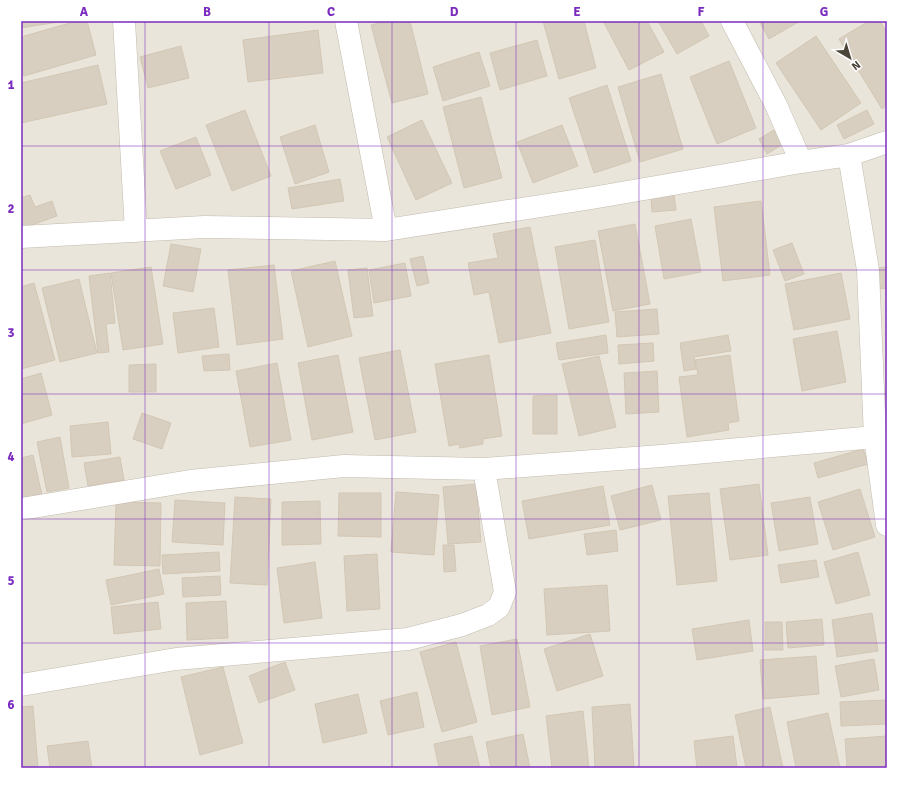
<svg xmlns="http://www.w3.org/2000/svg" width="908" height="789" font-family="Signika,sans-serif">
  <rect width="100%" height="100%" fill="#f6f3ec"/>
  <path fill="#eae5da" d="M 21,21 L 887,21 L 887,768 L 21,768 Z"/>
  <path fill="#d8cfc1" stroke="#d3c7b4" d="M 21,21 L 65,21 L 21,28 Z
    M 77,21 L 87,21 L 96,55 L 24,76 L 21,64 L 21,37 Z
    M 387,21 L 410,21 L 428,94 L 392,103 L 371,25 Z
    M 543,21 L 584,21 L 596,68 L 559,79 Z
    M 603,21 L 647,21 L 664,52 L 629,70 Z
    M 658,21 L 701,21 L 709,36 L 677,54 Z
    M 759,21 L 800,21 L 769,39 Z
    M 869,21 L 880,21 L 887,33 L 887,105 L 882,109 L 839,39 Z
    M 318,30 L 323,73 L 248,82 L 243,40 Z
    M 816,36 L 861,103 L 821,130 L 776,63 Z
    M 537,40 L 547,76 L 500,90 L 490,53 Z
    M 181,46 L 189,78 L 148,88 L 140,57 Z
    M 479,52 L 490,86 L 443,101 L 433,67 Z
    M 729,61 L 756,128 L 717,144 L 690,77 Z
    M 98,65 L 107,104 L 21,123 L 21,83 Z
    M 661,74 L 683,149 L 640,162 L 618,87 Z
    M 607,85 L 631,161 L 594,173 L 569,98 Z
    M 481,97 L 502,178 L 464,188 L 443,107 Z
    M 245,110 L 271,176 L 232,191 L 206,125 Z
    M 867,110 L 874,124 L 844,139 L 837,125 Z
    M 422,120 L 452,183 L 416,200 L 387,137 Z
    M 315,125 L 329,172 L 295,184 L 280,137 Z
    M 562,125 L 578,166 L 533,183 L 517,142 Z
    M 774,130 L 783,144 L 767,154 L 759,139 Z
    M 196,137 L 211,175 L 176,189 L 160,151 Z
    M 340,179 L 344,201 L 292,209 L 288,188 Z
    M 30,195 L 35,207 L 52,201 L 57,216 L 21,229 L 21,198 Z
    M 674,195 L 676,210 L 652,212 L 651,197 Z
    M 761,201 L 770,275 L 723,281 L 714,207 Z
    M 691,219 L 701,272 L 664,279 L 655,226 Z
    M 635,224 L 650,304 L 613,311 L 598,231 Z
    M 530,227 L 551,333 L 499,343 L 489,292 L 474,295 L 468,263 L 498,258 L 493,234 Z
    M 595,240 L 609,322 L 569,329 L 555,247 Z
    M 792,243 L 804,274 L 785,281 L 773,250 Z
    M 171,244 L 201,249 L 193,292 L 163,286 Z
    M 423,256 L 429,283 L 417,286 L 410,259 Z
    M 335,261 L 352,336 L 308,347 L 291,271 Z
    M 405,263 L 411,296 L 374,303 L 369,270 Z
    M 274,265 L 283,339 L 237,345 L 228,270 Z
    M 151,267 L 163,344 L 123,350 L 111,273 Z
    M 887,267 L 887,288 L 880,289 L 878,268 Z
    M 367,268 L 373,316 L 354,318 L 348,270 Z
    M 110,273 L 115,323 L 106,324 L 109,352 L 98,353 L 89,276 Z
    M 841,273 L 850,319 L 794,330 L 785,284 Z
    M 79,279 L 97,353 L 60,362 L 42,288 Z
    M 34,283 L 55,360 L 21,369 L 21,287 Z
    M 214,308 L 219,347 L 178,353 L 173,313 Z
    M 657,309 L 659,334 L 617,337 L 615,312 Z
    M 837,331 L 846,382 L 802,391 L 793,339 Z
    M 606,335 L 608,353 L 559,360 L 556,343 Z
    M 728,335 L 731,351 L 694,357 L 696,369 L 684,371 L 680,343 Z
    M 653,343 L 654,361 L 619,364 L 618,345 Z
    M 400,350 L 416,432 L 375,440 L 359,358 Z
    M 229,354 L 230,370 L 204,371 L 202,356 Z
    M 338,355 L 353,432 L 312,440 L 298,363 Z
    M 489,355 L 502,436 L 483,439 L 483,444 L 460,448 L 459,444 L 449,446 L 435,364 Z
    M 730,355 L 739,421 L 728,423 L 729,430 L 687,437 L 679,377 L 698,375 L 695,360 Z
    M 599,356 L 616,427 L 579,436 L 562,364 Z
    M 277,363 L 291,440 L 250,447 L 236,371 Z
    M 156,364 L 156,392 L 129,392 L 129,365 Z
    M 657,371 L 659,412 L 626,414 L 624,373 Z
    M 41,373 L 52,415 L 21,424 L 21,379 Z
    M 557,395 L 557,434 L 533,434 L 533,396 Z
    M 142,413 L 171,423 L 162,449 L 133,439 Z
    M 108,422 L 111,454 L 72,457 L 70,426 Z
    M 60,437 L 69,488 L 47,492 L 37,442 Z
    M 863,449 L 868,464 L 818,478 L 814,463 Z
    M 33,455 L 42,495 L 21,500 L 21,458 Z
    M 120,457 L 124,480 L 88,486 L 84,463 Z
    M 476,484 L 481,542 L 448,544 L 443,487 Z
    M 759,484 L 768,555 L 730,560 L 720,489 Z
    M 652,485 L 661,520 L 620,530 L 611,496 Z
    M 603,486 L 610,525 L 529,539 L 522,501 Z
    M 860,489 L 875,537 L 833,550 L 818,502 Z
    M 396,492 L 439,495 L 434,555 L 391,552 Z
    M 339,493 L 381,493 L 381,537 L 338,536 Z
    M 709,493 L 717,581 L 677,585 L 668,496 Z
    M 235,497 L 271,499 L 267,585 L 230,583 Z
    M 810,497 L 818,544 L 779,551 L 771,503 Z
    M 175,500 L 225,503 L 223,545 L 172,542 Z
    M 320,501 L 321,544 L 282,545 L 282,502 Z
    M 116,502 L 161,503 L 160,566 L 114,565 Z
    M 616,530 L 618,551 L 587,555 L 584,534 Z
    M 443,545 L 454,545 L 456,571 L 444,572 Z
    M 219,552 L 220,571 L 163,574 L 162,555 Z
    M 858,552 L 870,595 L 836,604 L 824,562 Z
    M 377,554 L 380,609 L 347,611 L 344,556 Z
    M 816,560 L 819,577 L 781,583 L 778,565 Z
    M 315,562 L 322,618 L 284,623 L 277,568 Z
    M 159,569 L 164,594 L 111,605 L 106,580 Z
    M 220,576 L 221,595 L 183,597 L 182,578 Z
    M 607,585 L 610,631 L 547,635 L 544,589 Z
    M 226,601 L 228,638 L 187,640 L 186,603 Z
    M 158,602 L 161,629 L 114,634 L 111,607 Z
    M 872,613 L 878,651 L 837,657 L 832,620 Z
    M 822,619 L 824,645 L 788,648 L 786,622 Z
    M 749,620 L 753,651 L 697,660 L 692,629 Z
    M 765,622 L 782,622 L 783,650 L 765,650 Z
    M 590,634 L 603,676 L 557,691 L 544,649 Z
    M 517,639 L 530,707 L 492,715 L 480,646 Z
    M 456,642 L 477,722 L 442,732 L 420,652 Z
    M 816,656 L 819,694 L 763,699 L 760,660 Z
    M 874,659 L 879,690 L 841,697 L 835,666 Z
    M 285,662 L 295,690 L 259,703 L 249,676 Z
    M 223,667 L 243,743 L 200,755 L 181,677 Z
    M 417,692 L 424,727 L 388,735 L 380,701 Z
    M 358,694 L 367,733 L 323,743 L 315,704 Z
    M 887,700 L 887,724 L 841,726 L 840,702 Z
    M 630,704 L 634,768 L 595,768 L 592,707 Z
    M 33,706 L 38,768 L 21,768 L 21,707 Z
    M 770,707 L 783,768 L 746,768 L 735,715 Z
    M 583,711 L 589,768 L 552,768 L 546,716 Z
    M 828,713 L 840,768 L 796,768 L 787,722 Z
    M 523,734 L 530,768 L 491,768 L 486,742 Z
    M 472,736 L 480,768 L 439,768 L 434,744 Z
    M 733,736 L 737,768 L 697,768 L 694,741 Z
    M 887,736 L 887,768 L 847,768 L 845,739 Z
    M 88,741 L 92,768 L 50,768 L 47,746 Z"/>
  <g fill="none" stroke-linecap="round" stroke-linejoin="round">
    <g stroke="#c2bbae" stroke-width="23">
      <path id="street" d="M 124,21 L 136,231
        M 346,21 L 386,230
        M 732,21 L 776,105 L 801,162
        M 849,155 L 868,270 L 875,437 L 887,525
        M 21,237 L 204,227 L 386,230 L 592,198 L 801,162 L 849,155 L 887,142
        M 21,509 L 190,481 L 344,466 L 484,469 L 661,456 L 875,437
        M 21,685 L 176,659 L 408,639 L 462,625 L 488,615 L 499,607 L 505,592 L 484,469"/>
    </g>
    <use href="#street" stroke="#fff" stroke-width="22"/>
  </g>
  <path fill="none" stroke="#7b2cbf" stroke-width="1" stroke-opacity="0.55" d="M 145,21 L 145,768M 269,21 L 269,768M 392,21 L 392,768M 516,21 L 516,768M 639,21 L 639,768M 763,21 L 763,768M 21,146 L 887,146M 21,270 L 887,270M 21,394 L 887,394M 21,519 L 887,519M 21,643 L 887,643"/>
  <rect width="908" height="789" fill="none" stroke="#ffffff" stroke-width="44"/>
  <g transform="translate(850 58) rotate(142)" stroke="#ffffff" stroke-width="3" paint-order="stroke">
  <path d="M0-3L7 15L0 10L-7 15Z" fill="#4b4439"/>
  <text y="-6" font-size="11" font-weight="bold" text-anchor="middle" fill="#4b4439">N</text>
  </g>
  <rect x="22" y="22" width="864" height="745" fill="none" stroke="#7b2cbf" stroke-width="1.5"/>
  <g font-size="13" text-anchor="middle" font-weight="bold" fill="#7b2cbf">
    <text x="84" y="16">A</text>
    <text x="207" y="16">B</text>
    <text x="331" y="16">C</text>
    <text x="454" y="16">D</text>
    <text x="577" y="16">E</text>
    <text x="701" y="16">F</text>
    <text x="824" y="16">G</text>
    <text x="11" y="89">1</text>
    <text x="11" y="213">2</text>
    <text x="11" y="337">3</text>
    <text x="11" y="461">4</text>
    <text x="11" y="585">5</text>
    <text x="11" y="709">6</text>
  </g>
</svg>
